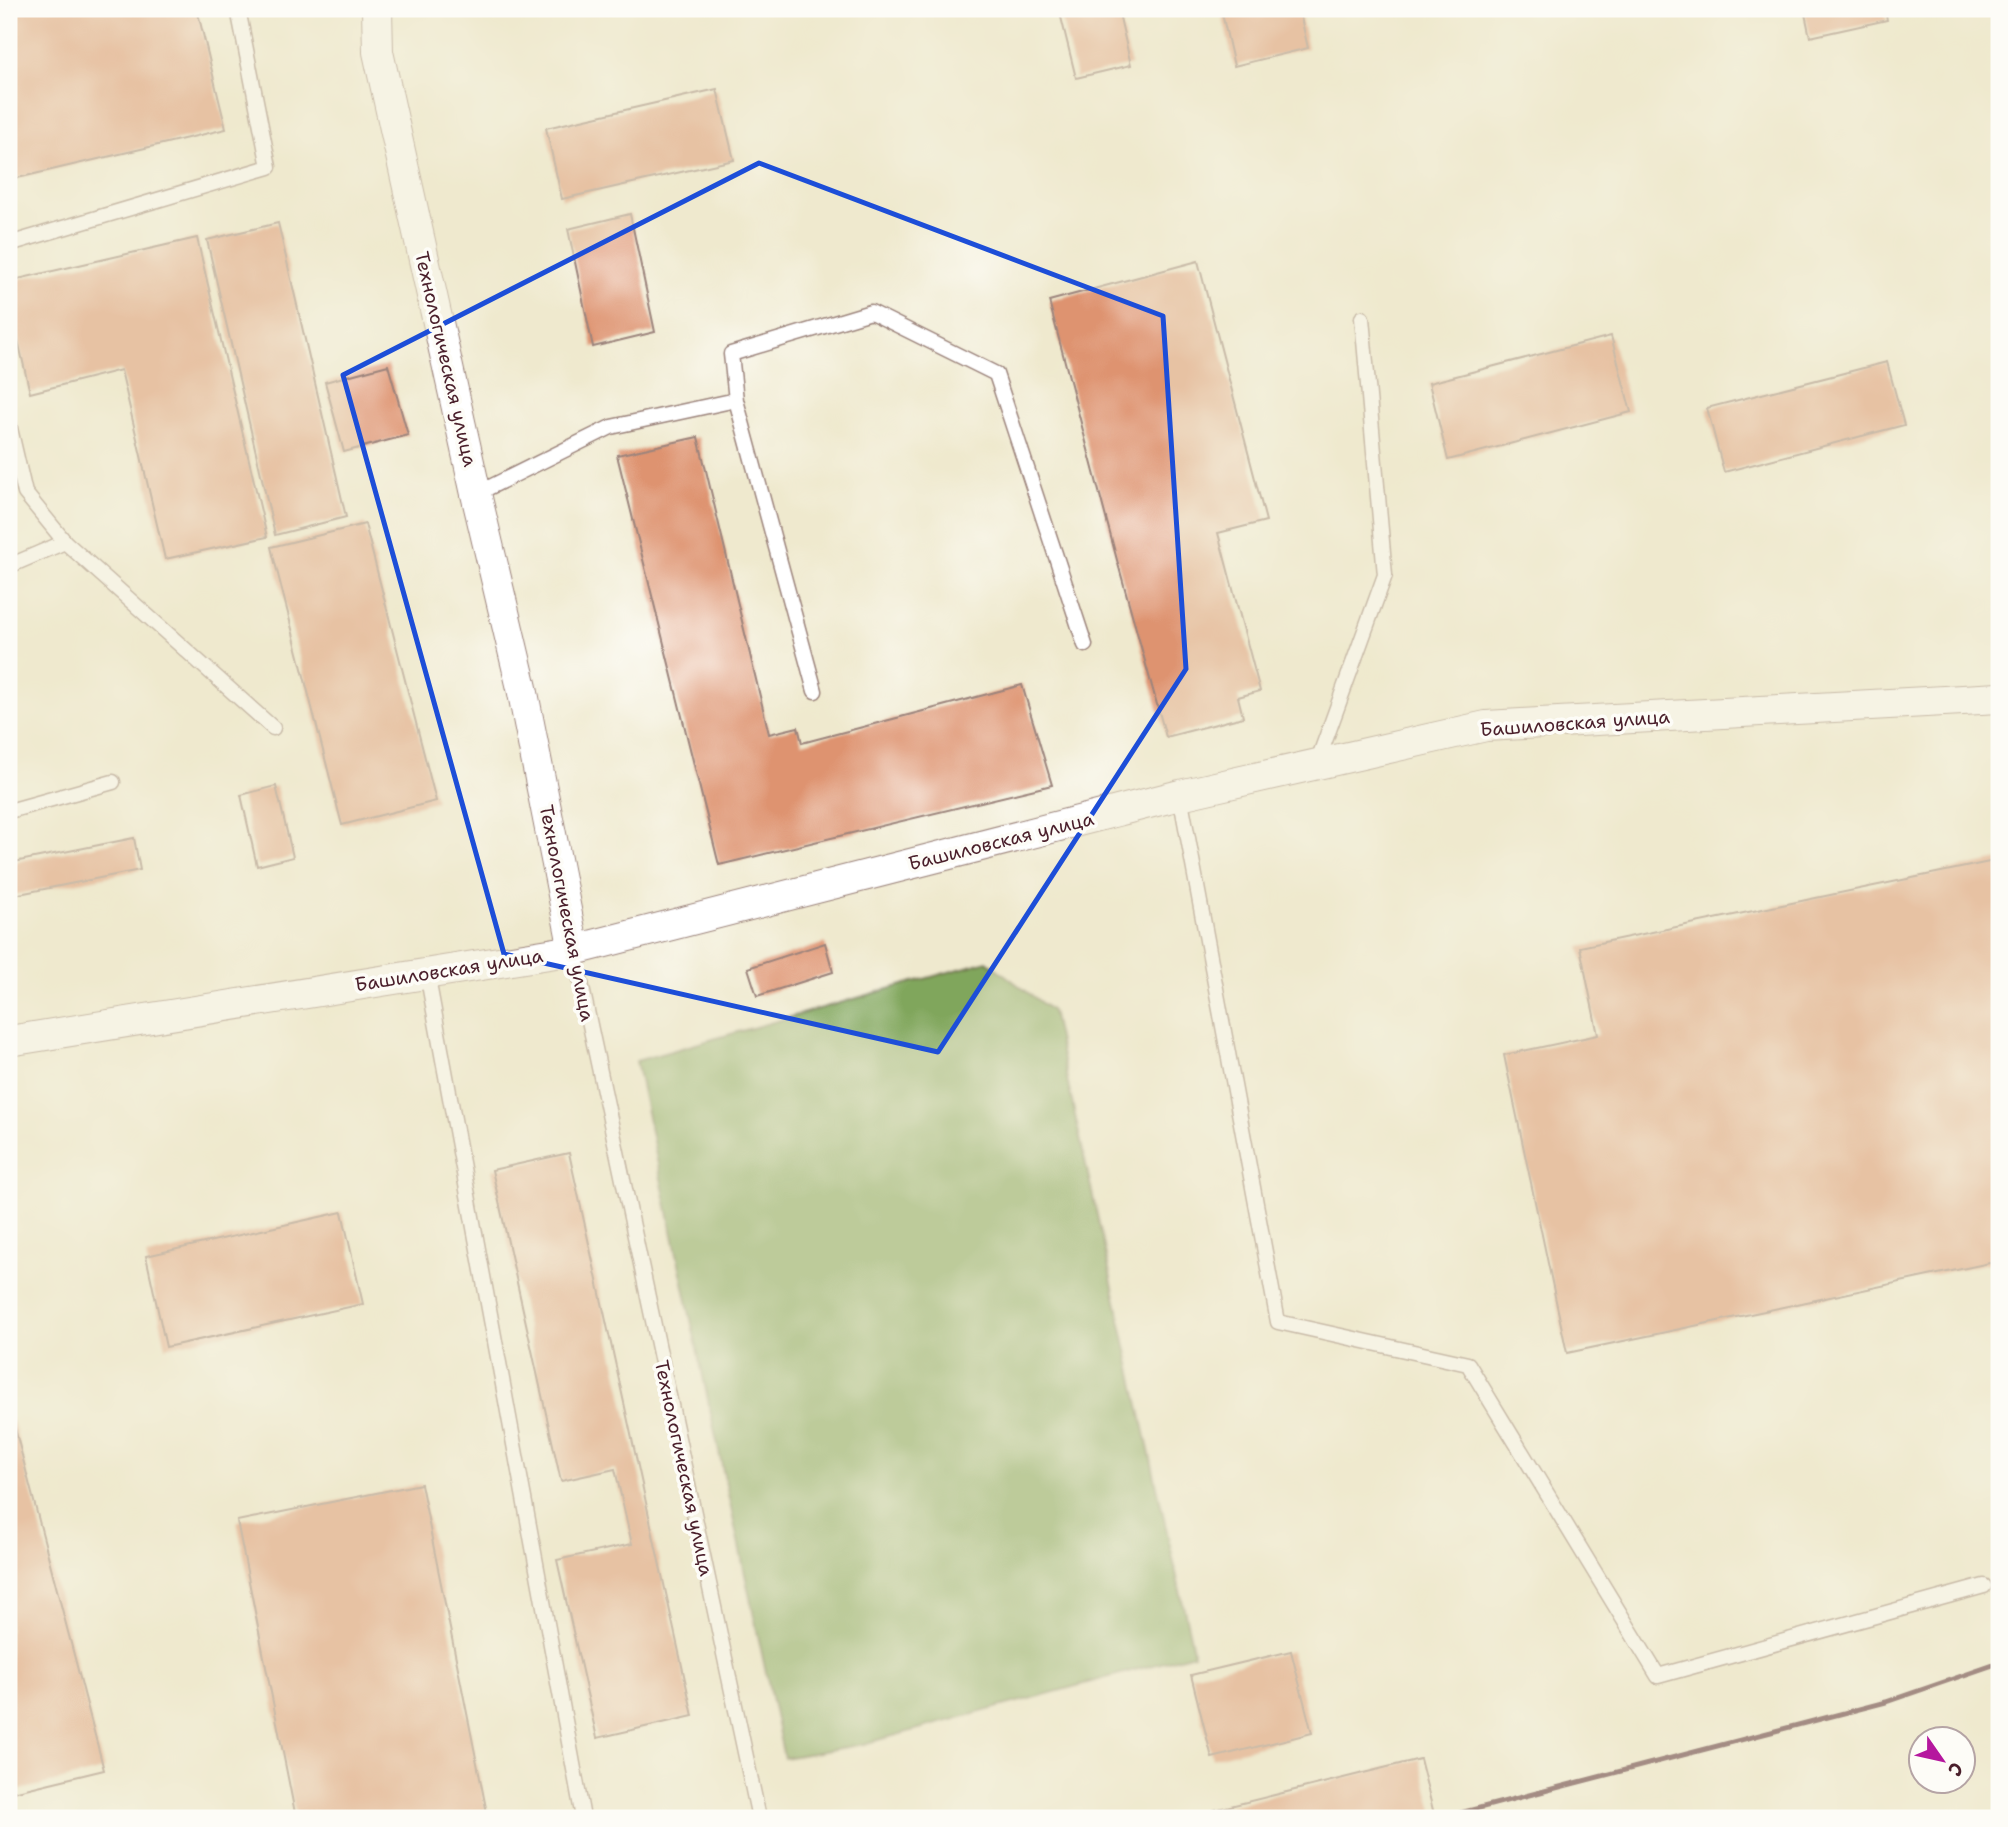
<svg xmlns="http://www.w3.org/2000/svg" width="2008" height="1827" font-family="'Shantell Sans',sans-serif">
  <rect width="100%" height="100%" fill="#fdfcf7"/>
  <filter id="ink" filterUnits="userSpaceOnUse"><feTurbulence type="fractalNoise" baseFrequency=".0143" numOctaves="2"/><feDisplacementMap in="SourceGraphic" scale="14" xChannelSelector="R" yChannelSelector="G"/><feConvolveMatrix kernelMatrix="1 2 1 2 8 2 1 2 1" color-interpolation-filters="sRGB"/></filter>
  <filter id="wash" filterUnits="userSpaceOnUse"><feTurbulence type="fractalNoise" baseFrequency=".00686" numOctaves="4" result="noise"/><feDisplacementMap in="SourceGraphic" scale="28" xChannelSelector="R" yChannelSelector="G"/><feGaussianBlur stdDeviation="1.57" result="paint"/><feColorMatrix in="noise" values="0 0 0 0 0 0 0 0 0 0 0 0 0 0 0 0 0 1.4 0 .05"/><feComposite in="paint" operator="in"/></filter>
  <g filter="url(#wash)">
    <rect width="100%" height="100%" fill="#efe9ce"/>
    <path fill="#80a65b" stroke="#656243" stroke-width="2" d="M 987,961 L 1052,1011 L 1194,1654 L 864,1744 L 784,1758 L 636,1061 Z"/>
    <g id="blocks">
      <path fill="#de9370" d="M 24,9 L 197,9 L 226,129 L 9,180 L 9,13 Z
        M 1059,9 L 1118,9 L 1131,65 L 1076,78 Z
        M 1221,9 L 1299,9 L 1308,48 L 1234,66 Z
        M 1804,9 L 1885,9 L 1887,20 L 1810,37 Z
        M 717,89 L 734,160 L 562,199 L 546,128 Z
        M 630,214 L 655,332 L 593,347 L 568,229 Z
        M 278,223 L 346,517 L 275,535 L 207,240 Z
        M 197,238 L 267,537 L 165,559 L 121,370 L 30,393 L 9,300 L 9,281 Z
        M 1198,261 L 1266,521 L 1218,533 L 1260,691 L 1238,697 L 1243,717 L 1166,737 L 1117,560 L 1049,301 Z
        M 1611,336 L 1631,412 L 1448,460 L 1429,383 Z
        M 1887,362 L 1904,425 L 1724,472 L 1707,408 Z
        M 388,365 L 408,435 L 344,452 L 325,382 Z
        M 698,437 L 769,734 L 798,727 L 802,743 L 1022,685 L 1052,785 L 719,865 L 617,455 Z
        M 365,524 L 436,801 L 342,825 L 271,547 Z
        M 276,786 L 293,857 L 257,866 L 241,795 Z
        M 134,838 L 140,870 L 9,896 L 9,863 Z
        M 1999,860 L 1999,1261 L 1567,1353 L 1504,1055 L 1598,1035 L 1580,947 Z
        M 825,943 L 833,972 L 757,996 L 748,968 Z
        M 569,1153 L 693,1716 L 597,1738 L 557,1560 L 632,1544 L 615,1469 L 561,1481 L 492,1170 Z
        M 342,1212 L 363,1304 L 166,1347 L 146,1256 Z
        M 13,1421 L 104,1770 L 9,1793 L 9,1423 Z
        M 421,1484 L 488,1818 L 296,1818 L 237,1521 Z
        M 1291,1651 L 1312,1733 L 1212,1758 L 1191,1675 Z
        M 1420,1759 L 1435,1818 L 1216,1818 L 1214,1810 Z"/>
    </g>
  </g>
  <g filter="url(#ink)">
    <use href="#blocks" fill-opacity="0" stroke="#9c847c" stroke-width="2"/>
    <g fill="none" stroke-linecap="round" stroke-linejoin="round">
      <g stroke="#9c847c" stroke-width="17">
        <path id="service" d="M 9,244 L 269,167 L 238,9
          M 736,400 L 815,691
          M 9,424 L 25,493 L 65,542 L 9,566
          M 476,494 L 611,427 L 736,400 L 731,354 L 871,312 L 996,374 L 1085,645
          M 65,542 L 273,728
          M 1317,763 L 1385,575 L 1362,318
          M 1180,795 L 1278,1322 L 1468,1364 L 1658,1676 L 1984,1586
          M 9,811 L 113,782
          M 574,950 L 759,1818
          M 427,973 L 583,1818"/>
      </g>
      <g stroke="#9c847c" stroke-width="32">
        <path id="minor" d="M 377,9 L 378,52 L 476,494 L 522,688 L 574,950
          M 9,1041 L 574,950 L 1180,795 L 1486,726 L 1999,698"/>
      </g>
      <use href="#service" stroke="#fff" stroke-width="14"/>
      <use href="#minor" stroke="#fff" stroke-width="30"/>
      <path stroke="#4a1f2b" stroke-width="5" d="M 1441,1818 L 1886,1702 L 1999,1663"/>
    </g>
  </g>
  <path d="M0 0H2008V1827H0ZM 759,163 L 1163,316 L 1186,669 L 938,1052 L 504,954 L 343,375 Z" fill="#efe9ce" fill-opacity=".55" fill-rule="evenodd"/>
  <path fill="none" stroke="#1d4ed8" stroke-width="5" stroke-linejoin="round" d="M 759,163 L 1163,316 L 1186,669 L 938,1052 L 504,954 L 343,375 Z"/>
  <g text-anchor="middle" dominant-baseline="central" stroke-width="7" stroke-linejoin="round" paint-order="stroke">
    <g font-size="19" fill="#4a1f2b" stroke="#fdfcf7">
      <text transform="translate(446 359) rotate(77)">Технологическая улица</text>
      <text transform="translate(1575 723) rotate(-4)">Башиловская улица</text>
      <text transform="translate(1001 841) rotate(-14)">Башиловская улица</text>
      <text transform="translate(567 913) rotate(79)">Технологическая улица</text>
      <text transform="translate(449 970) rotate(-9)">Башиловская улица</text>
      <text transform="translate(684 1468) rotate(78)">Технологическая улица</text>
    </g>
  </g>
  <rect width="2008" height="1827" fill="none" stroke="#fdfcf7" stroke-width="35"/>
  <g transform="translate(1942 1760) rotate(124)"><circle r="33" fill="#fdfcf7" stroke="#b5a4a5" stroke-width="2"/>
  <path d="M0-5L12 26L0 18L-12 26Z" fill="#b5179e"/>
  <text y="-10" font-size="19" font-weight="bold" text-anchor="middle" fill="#4a1f2b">С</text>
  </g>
</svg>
